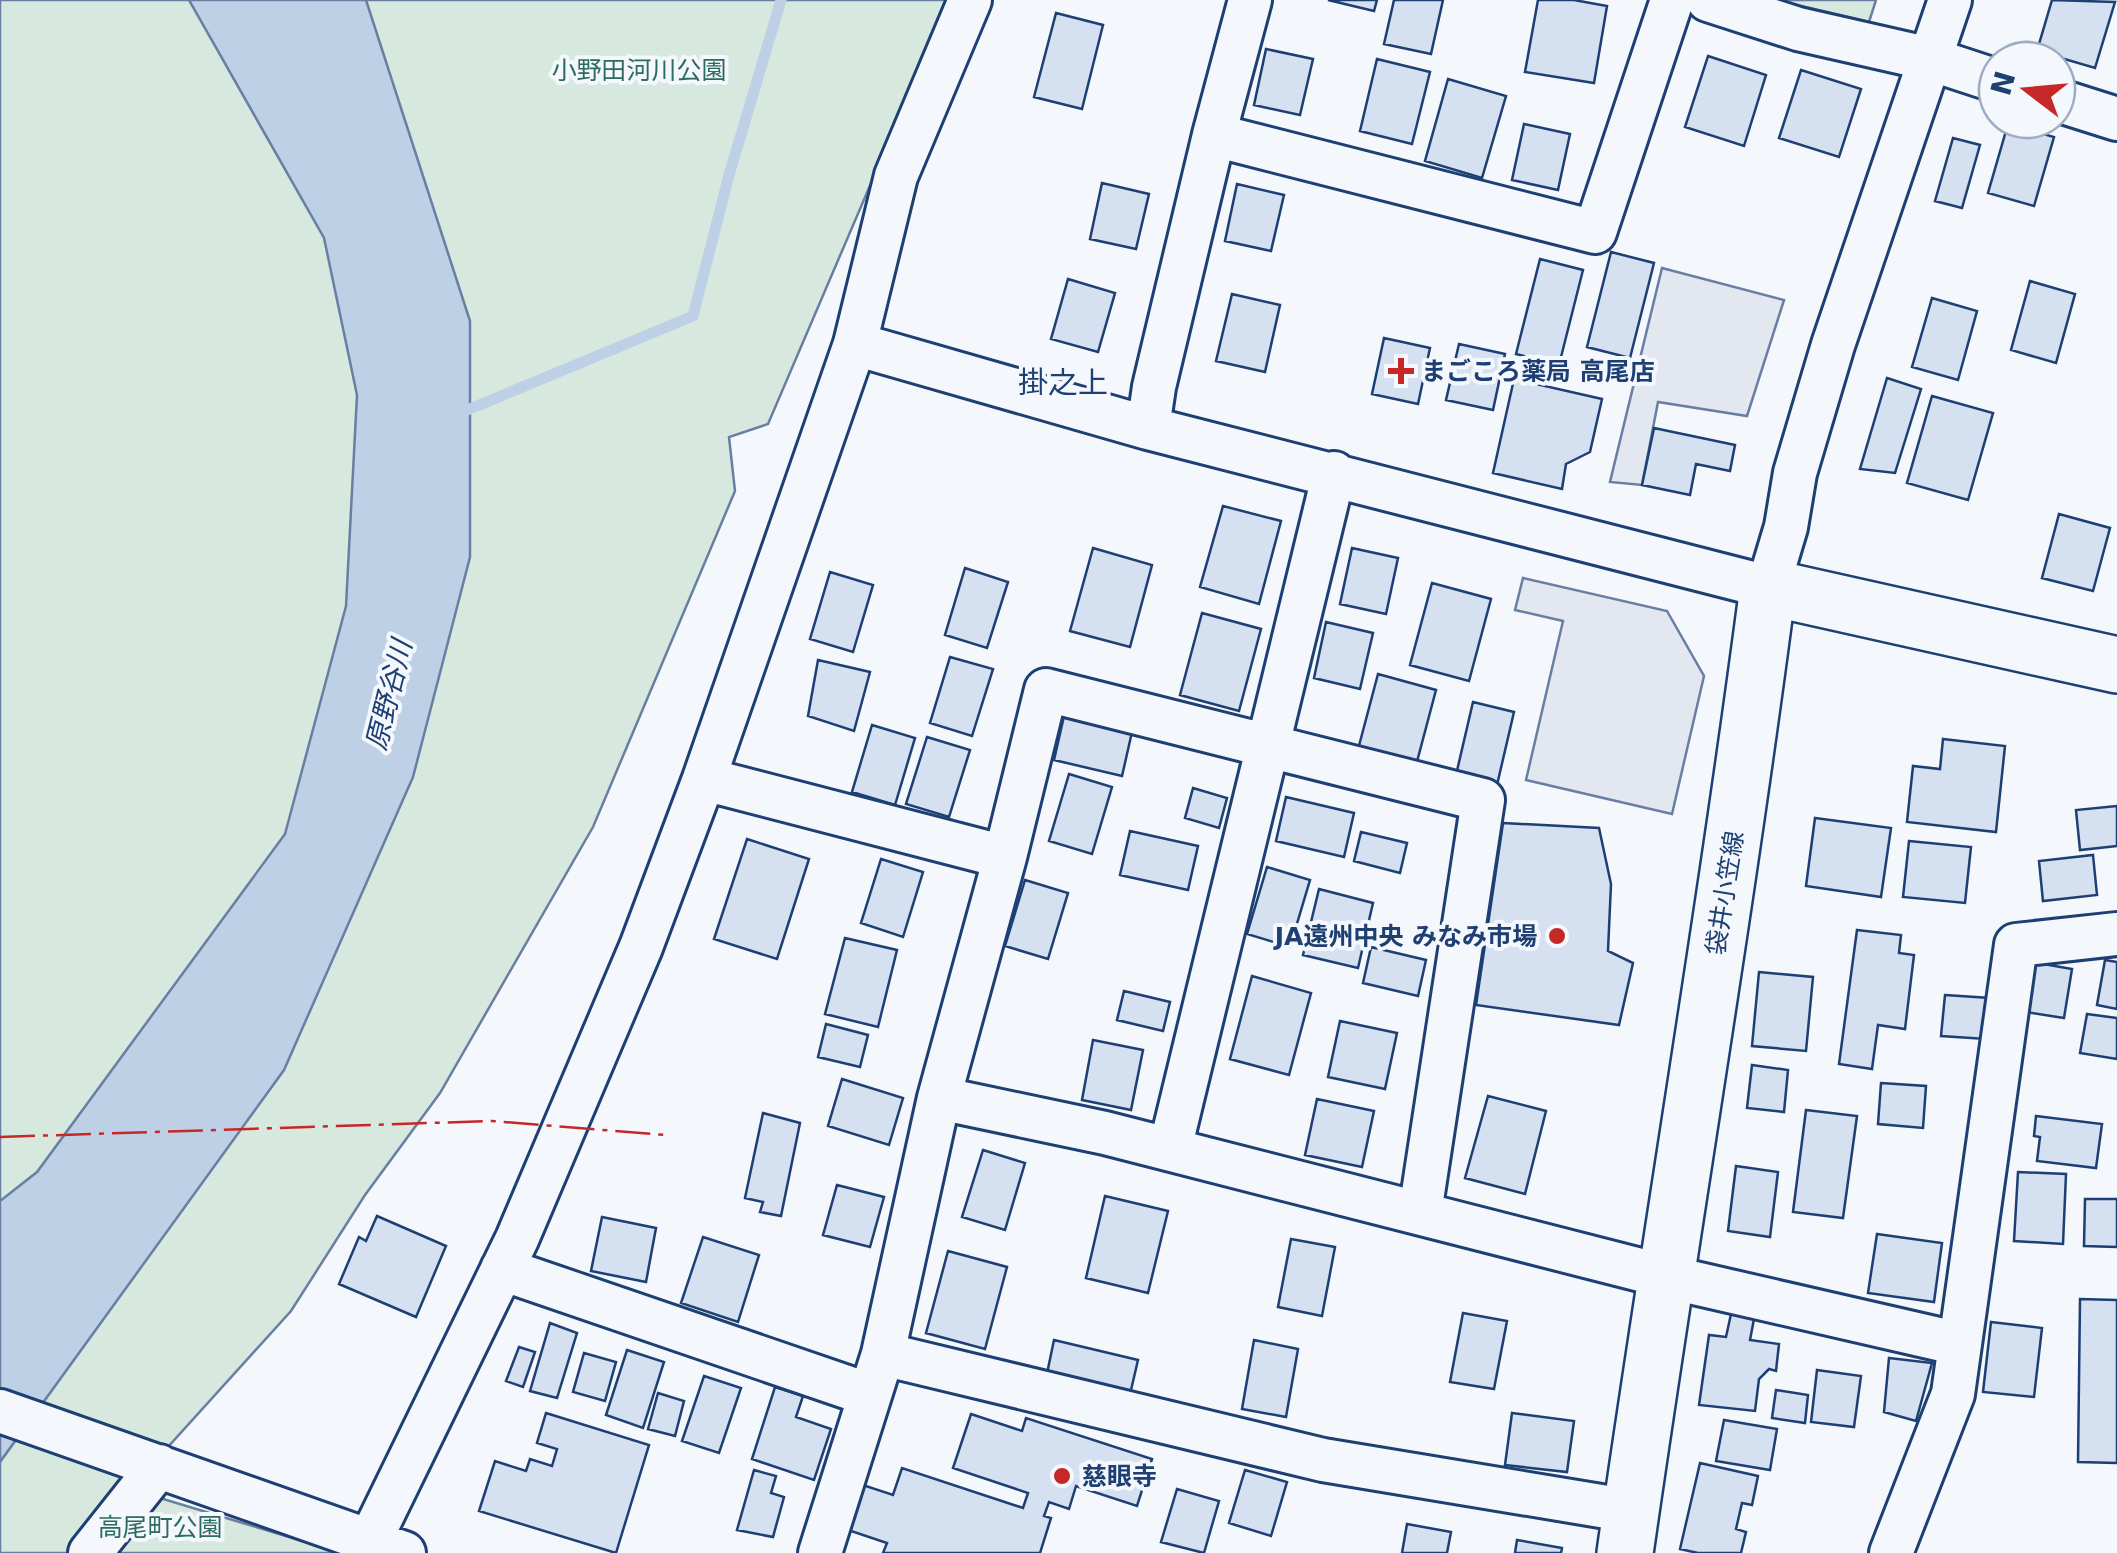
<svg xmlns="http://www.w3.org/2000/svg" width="2117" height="1553" font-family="'DejaVu Sans','Noto Sans JP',sans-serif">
  <rect width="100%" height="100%" fill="#f4f7fb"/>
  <path fill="#d7e8df" stroke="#687fa3" stroke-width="2.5" d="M 0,0 L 959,0 L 928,50 L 768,424 L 729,437 L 735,491 L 593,827 L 440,1093 L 365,1195 L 291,1311 L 72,1553 L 0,1553 Z
    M 1776,0 L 1876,0 L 1869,22 Z
    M 150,1495 L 342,1553 L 108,1553 Z"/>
  <path fill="#e3e8f0" stroke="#687fa3" stroke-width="2.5" d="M 1662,268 L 1784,300 L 1747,416 L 1658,402 L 1642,485 L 1610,482 Z
    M 1523,578 L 1667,611 L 1704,676 L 1672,814 L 1526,780 L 1563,621 L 1515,610 Z"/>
  <path fill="#bed0e5" stroke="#687fa3" stroke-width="2.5" d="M 189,0 L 366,0 L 470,321 L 470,557 L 413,777 L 284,1070 L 0,1462 L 0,1201 L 37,1172 L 285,834 L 346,606 L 357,395 L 324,238 Z"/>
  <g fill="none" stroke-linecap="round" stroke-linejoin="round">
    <path stroke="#bed0e5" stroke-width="11" d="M 460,413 L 693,316 L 729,175 L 781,0"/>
  </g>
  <path fill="#d5e0f0" stroke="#1d3f73" stroke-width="2.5" d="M 1328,0 L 1377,0 L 1374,11 Z
    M 1394,0 L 1443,0 L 1431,54 L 1384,44 Z
    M 1538,0 L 1574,0 L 1607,6 L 1594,83 L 1525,72 Z
    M 2052,0 L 2115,2 L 2095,68 L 2037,51 Z
    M 1056,13 L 1103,25 L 1082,109 L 1034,97 Z
    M 1266,49 L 1313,59 L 1300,115 L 1254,105 Z
    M 1708,56 L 1766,75 L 1744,146 L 1685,127 Z
    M 1377,59 L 1430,72 L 1412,144 L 1360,131 Z
    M 1801,70 L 1861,89 L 1839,157 L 1779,138 Z
    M 1448,79 L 1506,96 L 1482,178 L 1425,161 Z
    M 1524,124 L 1570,134 L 1558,190 L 1512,180 Z
    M 2008,124 L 2054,137 L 2034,206 L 1988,193 Z
    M 1953,138 L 1980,145 L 1962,208 L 1935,201 Z
    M 1102,183 L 1149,194 L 1136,249 L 1090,239 Z
    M 1237,184 L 1284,195 L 1271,251 L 1225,241 Z
    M 1611,252 L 1654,263 L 1630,358 L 1587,347 Z
    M 1540,259 L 1583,270 L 1559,365 L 1516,354 Z
    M 1068,279 L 1115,293 L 1098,352 L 1051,339 Z
    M 2030,281 L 2075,294 L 2056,363 L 2011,350 Z
    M 1232,294 L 1280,305 L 1265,372 L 1216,361 Z
    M 1932,298 L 1977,311 L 1958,380 L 1912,367 Z
    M 1384,338 L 1430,348 L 1418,404 L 1372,394 Z
    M 1459,344 L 1505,354 L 1493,410 L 1446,400 Z
    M 1887,378 L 1921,389 L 1895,473 L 1860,469 Z
    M 1514,379 L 1602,399 L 1590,452 L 1566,464 L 1562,489 L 1493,473 Z
    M 1932,396 L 1993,413 L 1968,500 L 1907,483 Z
    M 1654,428 L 1735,445 L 1730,471 L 1696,464 L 1690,495 L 1642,485 Z
    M 1223,506 L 1281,521 L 1259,604 L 1200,587 Z
    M 2059,514 L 2110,528 L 2093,591 L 2042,578 Z
    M 1093,548 L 1152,565 L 1130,647 L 1070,631 Z
    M 1352,548 L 1398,558 L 1386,614 L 1340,604 Z
    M 965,568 L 1008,582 L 987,648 L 945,635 Z
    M 830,572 L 873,585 L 853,652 L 810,639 Z
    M 1432,583 L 1491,599 L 1469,681 L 1410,665 Z
    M 1202,613 L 1261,629 L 1239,711 L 1180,695 Z
    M 1326,622 L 1373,633 L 1360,689 L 1314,678 Z
    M 950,657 L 993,669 L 972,736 L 930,723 Z
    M 818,660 L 870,672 L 854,731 L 808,716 Z
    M 1378,674 L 1436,690 L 1414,773 L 1356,757 Z
    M 1473,702 L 1514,712 L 1497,785 L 1456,775 Z
    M 1064,716 L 1132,732 L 1122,776 L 1054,760 Z
    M 872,725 L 915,738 L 895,805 L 852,792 Z
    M 927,737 L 970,750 L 949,817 L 906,804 Z
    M 1943,739 L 2005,746 L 1996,832 L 1907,822 L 1913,766 L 1940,769 Z
    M 1069,774 L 1112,787 L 1092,854 L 1049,841 Z
    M 1193,788 L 1227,798 L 1219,828 L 1185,818 Z
    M 1286,797 L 1354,813 L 1344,857 L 1276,841 Z
    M 2117,806 L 2117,846 L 2080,850 L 2076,810 Z
    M 1815,818 L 1891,828 L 1881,897 L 1806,886 Z
    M 1503,823 L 1599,828 L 1611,884 L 1608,951 L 1633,963 L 1619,1025 L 1476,1005 Z
    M 1130,831 L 1198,846 L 1188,890 L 1120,875 Z
    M 1361,832 L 1407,843 L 1400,873 L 1354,861 Z
    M 747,839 L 809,859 L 777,959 L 714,939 Z
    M 1909,841 L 1971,847 L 1965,903 L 1903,897 Z
    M 2093,855 L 2097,895 L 2043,901 L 2039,861 Z
    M 881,859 L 923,872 L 903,937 L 861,923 Z
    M 1267,867 L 1310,880 L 1290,947 L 1247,934 Z
    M 1025,880 L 1068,893 L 1048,959 L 1005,946 Z
    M 1319,889 L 1373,903 L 1358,968 L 1303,955 Z
    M 1857,930 L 1901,935 L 1899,953 L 1914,955 L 1905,1029 L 1878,1025 L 1872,1069 L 1839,1064 Z
    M 845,938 L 897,950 L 878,1027 L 825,1014 Z
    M 1371,947 L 1426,960 L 1418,996 L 1363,983 Z
    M 2021,960 L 2072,969 L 2064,1018 L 2013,1010 Z
    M 2105,960 L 2117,962 L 2117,1009 L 2097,1005 Z
    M 1759,972 L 1813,977 L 1806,1051 L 1752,1046 Z
    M 1252,976 L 1311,993 L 1289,1075 L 1230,1059 Z
    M 1124,991 L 1170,1002 L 1163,1031 L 1117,1020 Z
    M 1945,995 L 1990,998 L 1986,1039 L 1941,1036 Z
    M 2087,1014 L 2117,1018 L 2117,1059 L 2080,1053 Z
    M 1340,1021 L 1397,1033 L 1385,1089 L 1328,1077 Z
    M 826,1024 L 868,1035 L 860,1067 L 818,1057 Z
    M 1093,1040 L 1143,1050 L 1131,1110 L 1082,1100 Z
    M 1752,1065 L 1788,1070 L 1784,1112 L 1747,1108 Z
    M 842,1079 L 903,1098 L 889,1145 L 828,1126 Z
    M 1881,1083 L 1926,1086 L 1923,1128 L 1878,1124 Z
    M 1488,1096 L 1546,1111 L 1525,1194 L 1465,1178 Z
    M 1317,1099 L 1374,1111 L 1362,1167 L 1305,1155 Z
    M 1806,1110 L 1857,1116 L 1843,1218 L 1793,1212 Z
    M 763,1113 L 800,1123 L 781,1216 L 760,1212 L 763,1202 L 745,1198 Z
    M 2036,1116 L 2102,1124 L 2096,1168 L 2037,1161 L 2040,1137 L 2034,1136 Z
    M 983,1150 L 1025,1163 L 1005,1230 L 962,1217 Z
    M 1736,1166 L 1778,1172 L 1770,1237 L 1728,1231 Z
    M 2018,1172 L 2066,1174 L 2063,1244 L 2014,1241 Z
    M 837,1185 L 884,1197 L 870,1247 L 823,1235 Z
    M 1105,1196 L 1168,1211 L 1148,1293 L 1086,1278 Z
    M 2085,1199 L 2117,1199 L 2117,1247 L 2084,1246 Z
    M 377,1216 L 446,1246 L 416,1317 L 339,1284 L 359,1237 L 366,1241 Z
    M 602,1217 L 656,1228 L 646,1282 L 591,1271 Z
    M 1877,1234 L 1942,1243 L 1934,1302 L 1868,1293 Z
    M 703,1237 L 759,1255 L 738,1322 L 681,1303 Z
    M 1291,1239 L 1335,1247 L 1322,1316 L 1278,1307 Z
    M 948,1251 L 1007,1267 L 985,1349 L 926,1333 Z
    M 2080,1299 L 2117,1300 L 2117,1463 L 2078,1462 Z
    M 1463,1313 L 1507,1321 L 1494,1389 L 1450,1382 Z
    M 1731,1314 L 1754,1319 L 1750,1340 L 1779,1344 L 1776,1371 L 1769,1369 L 1759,1379 L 1755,1411 L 1699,1405 L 1709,1335 L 1726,1337 Z
    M 1991,1322 L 2042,1328 L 2034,1397 L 1983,1392 Z
    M 550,1323 L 577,1333 L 557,1398 L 530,1391 Z
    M 1054,1340 L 1138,1360 L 1128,1403 L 1045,1383 Z
    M 1254,1340 L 1298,1349 L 1286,1417 L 1242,1409 Z
    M 519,1347 L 535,1352 L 523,1387 L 506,1381 Z
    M 627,1350 L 664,1362 L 643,1428 L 606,1415 Z
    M 584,1353 L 616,1362 L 605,1401 L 573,1392 Z
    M 1889,1358 L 1932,1363 L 1916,1421 L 1884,1412 Z
    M 1817,1370 L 1861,1376 L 1854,1427 L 1811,1422 Z
    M 704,1376 L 741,1388 L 719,1453 L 682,1441 Z
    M 775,1387 L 803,1396 L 796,1417 L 831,1429 L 814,1480 L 752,1459 Z
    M 1776,1390 L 1808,1395 L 1805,1423 L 1772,1418 Z
    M 658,1393 L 684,1401 L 675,1436 L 648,1429 Z
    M 546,1413 L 649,1445 L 616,1553 L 479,1511 L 495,1461 L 526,1471 L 530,1459 L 552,1466 L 557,1449 L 537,1443 Z
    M 1512,1413 L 1574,1421 L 1567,1472 L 1505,1465 Z
    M 971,1414 L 1022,1431 L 1026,1418 L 1152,1459 L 1137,1506 L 1076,1486 L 1069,1509 L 1049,1502 L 1044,1516 L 1051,1518 L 1040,1553 L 883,1553 L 887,1543 L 848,1530 L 863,1485 L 893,1495 L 902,1468 L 1023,1508 L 1028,1493 L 953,1468 Z
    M 1724,1420 L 1777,1429 L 1770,1470 L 1716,1461 Z
    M 1700,1463 L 1758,1476 L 1752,1505 L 1742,1503 L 1736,1529 L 1746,1532 L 1741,1553 L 1698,1553 L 1680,1549 Z
    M 754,1470 L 776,1476 L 771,1493 L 784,1497 L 773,1537 L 737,1530 Z
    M 1245,1470 L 1287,1482 L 1271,1536 L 1229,1523 Z
    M 1177,1489 L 1219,1501 L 1204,1553 L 1161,1542 Z
    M 1407,1524 L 1451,1532 L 1447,1553 L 1402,1553 Z
    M 1517,1540 L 1562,1548 L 1561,1553 L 1515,1553 Z"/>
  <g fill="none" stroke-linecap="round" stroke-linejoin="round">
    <g stroke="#1d3f73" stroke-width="48">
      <path id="minor" d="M 1708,0 L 1798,29 L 1930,59 L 1997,81
        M 2057,100 L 2117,119
        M 1214,135 L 1595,232 L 1672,0
        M 855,344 L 896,176 L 970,0
        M 1148,428 L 1154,387 L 1214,135 L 1250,0
        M 704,779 L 1005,857
        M 939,1098 L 1105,1133 L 1664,1276 L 1960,1344
        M 1170,1149 L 1334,473
        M 502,1269 L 870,1395
        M 883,1354 L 1323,1460 L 1631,1511
        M 0,1411 L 404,1553
        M 90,1553 L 159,1466
        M 364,1553 L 517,1239 L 641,947 L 704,779 L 855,344 L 1148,428 L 1768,587 L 1786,527 L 1795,473 L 1833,345 L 1950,0
        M 820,1553 L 883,1354 L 939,1098 L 1005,857 L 1046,690 L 1483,800 L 1420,1213
        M 1891,1553 L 1953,1394 L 2016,945 L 2117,934"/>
    </g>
    <g stroke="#1d3f73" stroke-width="60">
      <path id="major" d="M 1625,1553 C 1671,1231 1726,910 1768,587 L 2117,665"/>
    </g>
    <use href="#minor" stroke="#f4f7fb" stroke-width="42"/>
    <use href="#major" stroke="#f4f7fb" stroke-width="55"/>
    <path stroke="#c62828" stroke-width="2.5" stroke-dasharray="35 8 5 8" stroke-linecap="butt" d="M 0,1137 L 492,1121 L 665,1135"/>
  </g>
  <g fill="#c62828" stroke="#f4f7fb" stroke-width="4">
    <path d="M1396 356h10v10h10v10h-10v10h-10v-10h-10v-10h10z"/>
    <circle cx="1557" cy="936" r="10"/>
    <circle cx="1062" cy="1476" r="10"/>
  </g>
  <g text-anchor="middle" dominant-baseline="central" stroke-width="8" stroke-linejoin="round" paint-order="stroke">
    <g font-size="25" fill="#2c6c60" stroke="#f4f7fb">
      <text x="639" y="70">小野田河川公園</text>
      <text x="160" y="1527">高尾町公園</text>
    </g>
    <g font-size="25" font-weight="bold" fill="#1d3f73" stroke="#f4f7fb" text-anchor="start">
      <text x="1421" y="371">まごころ薬局 高尾店</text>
      <text x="1537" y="936" text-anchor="end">JA遠州中央 みなみ市場</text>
      <text x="1082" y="1476">慈眼寺</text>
    </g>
    <g font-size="25" fill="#1d3f73" stroke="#f4f7fb">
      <text transform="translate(1725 893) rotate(-81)">袋井小笠線</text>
    </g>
    <g font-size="28" font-style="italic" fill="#1d3f73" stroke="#f4f7fb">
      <text transform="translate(389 695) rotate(-76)">原野谷川</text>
    </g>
    <g font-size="30" fill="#1d3f73" stroke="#f4f7fb">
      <text x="1063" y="382">掛之上</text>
    </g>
  </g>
  <g transform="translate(2027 90) rotate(286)"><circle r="48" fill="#f4f7fb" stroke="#9eadc5" stroke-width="2.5"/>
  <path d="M0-8L18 38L0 25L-18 38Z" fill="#c62828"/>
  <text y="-15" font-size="28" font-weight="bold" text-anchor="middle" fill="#1d3f73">N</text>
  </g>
</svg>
